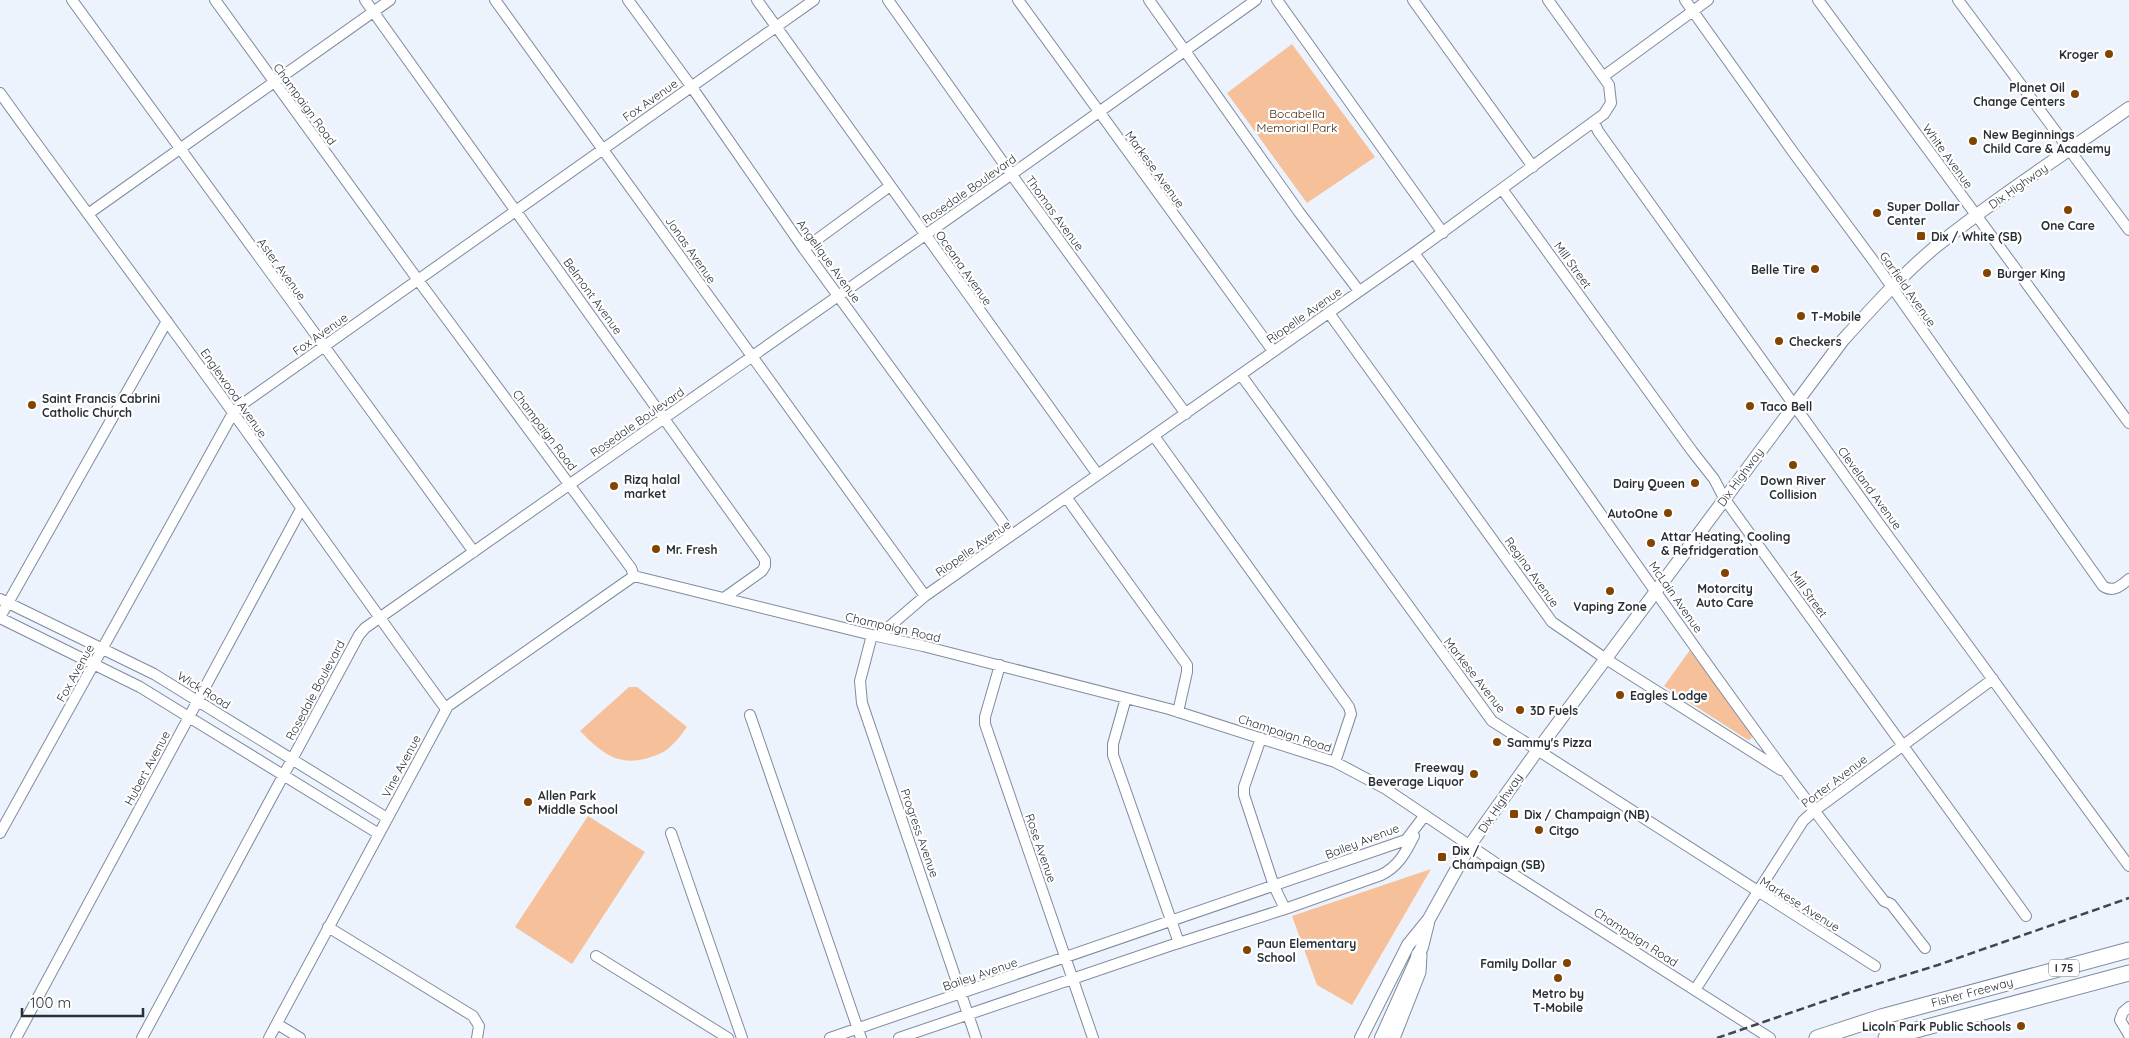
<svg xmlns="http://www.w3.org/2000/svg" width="2129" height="1038" font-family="Quicksand,sans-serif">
  <rect width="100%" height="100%" fill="#edf3fc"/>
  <path fill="#f6c19a" d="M 1292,44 L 1375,157 L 1307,203 L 1227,93 Z
    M 1690,650 L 1752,735 L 1751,739 L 1748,740 L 1664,686 Z
    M 629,687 L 637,687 L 687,727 C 682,733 678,740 672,745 C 666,752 657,755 648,758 C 617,767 601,752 580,731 Z
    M 588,816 L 645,852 L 572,964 L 515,927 Z
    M 1431,869 L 1352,1005 L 1317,985 L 1292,916 Z"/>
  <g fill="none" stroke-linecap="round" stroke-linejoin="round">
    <g stroke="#7e8c9f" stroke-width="12">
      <path id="minor" d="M 72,0 L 474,552
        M 215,0 L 418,280 L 631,568 L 634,576 L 872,635 L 923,646 L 1169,709 L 1335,762 L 1386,789 L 1494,862 L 1770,1038
        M 365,0 L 765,560 L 765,566 L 762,571 L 724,598
        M 495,0 L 925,596
        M 628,0 L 691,86 L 804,249 L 1012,535
        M 757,0 L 1098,475
        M 888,0 L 1019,185 L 1186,414
        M 1018,0 L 1273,351
        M 1149,0 L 1299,212 L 1359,291
        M 1277,0 L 1443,233
        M 1413,0 L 1533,167
        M 1685,0 L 1793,152 L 1875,263 L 2103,586 C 2113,593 2121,586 2129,579
        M 1818,0 L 2129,423
        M 1958,0 L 2129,230
        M 1604,76 L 1708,0
        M 0,93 C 58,174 117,253 176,334 C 267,458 355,585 446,709
        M 1594,122 L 1598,131 L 1877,521 L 2129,866
        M 1502,189 L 1692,451 L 1714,479 L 1724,498 L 2026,916
        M 88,214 L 390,0
        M 804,249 L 890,186
        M 1414,253 C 1573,468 1719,692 1884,901 L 1891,904 L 1925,948
        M 1329,313 L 1552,622 L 1606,659 L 1781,770
        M 1241,375 L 1492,721 L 1875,966
        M 1154,436 L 1349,707 L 1351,714 L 1335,762
        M 1066,497 L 1187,665 L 1187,672 L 1178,712
        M 0,599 L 154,674 L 387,818
        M 0,617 L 167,321
        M 0,618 L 140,687 L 379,834
        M 872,635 L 860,681 L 862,703 L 976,1038
        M 883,636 L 890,626 L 925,596 L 1414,253 L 1604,114 L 1611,103 L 1609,85 L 1548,0
        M 1000,665 L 985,717 L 985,724 L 1093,1038
        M 1126,698 L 1113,744 L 1113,755 L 1179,943
        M 750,715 L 861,1038
        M 1261,738 L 1244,787 L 1244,795 L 1274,886 L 1285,909
        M 0,833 L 233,413 L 241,405 L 814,0
        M 671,833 L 742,1038
        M 328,927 L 473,1016 L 479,1026 L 477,1038
        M 596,956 L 728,1038
        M 1695,990 L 1803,821 L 1814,811 L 1993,679
        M 2129,1007 L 2123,1012 L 2120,1020 L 2129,1035
        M 277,1024 L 300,1038
        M 16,1038 L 301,509
        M 142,1038 L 359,635 L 365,628 L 1012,174 L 1256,0
        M 269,1038 L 448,706 L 634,576
        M 830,1038 L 1406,840 L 1425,815
        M 899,1038 L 1169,946 L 1285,909 L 1381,875 C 1398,867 1406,852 1414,836"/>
    </g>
    <g stroke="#7e8c9f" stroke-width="14">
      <path id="major" d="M 1361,1038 L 1408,945 L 1429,919 L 1470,845 L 1537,751 L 1843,340 C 1872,308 1901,276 1934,248 C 1996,198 2064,154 2129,108
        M 1381,1038 L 1422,947 L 1428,923"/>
    </g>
    <g stroke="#7e8c9f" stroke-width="17">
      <path id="highway" d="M 1392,1038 L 1418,972 L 1419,955
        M 1817,1038 L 1881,1017 L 2129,950
        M 1886,1038 L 2129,973"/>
    </g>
    <use href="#minor" stroke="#fff" stroke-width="10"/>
    <use href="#major" stroke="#fff" stroke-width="12"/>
    <use href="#highway" stroke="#fff" stroke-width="15"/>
    <path stroke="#40464e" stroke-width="2.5" stroke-dasharray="8 4" stroke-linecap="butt" d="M 1717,1038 L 1848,993 L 1938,965 L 2129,898"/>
  </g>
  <g fill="#824402" stroke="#fff" stroke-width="2">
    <circle cx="2109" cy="54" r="5"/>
    <circle cx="2075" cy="94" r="5"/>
    <circle cx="1973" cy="141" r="5"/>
    <circle cx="2068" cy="210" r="5"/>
    <circle cx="1877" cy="213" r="5"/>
    <rect x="1916" y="231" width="10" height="10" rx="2.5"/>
    <circle cx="1815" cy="269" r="5"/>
    <circle cx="1987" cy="273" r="5"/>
    <circle cx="1801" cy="316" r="5"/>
    <circle cx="1779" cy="341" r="5"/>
    <circle cx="32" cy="405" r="5"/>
    <circle cx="1750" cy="406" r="5"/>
    <circle cx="1793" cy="465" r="5"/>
    <circle cx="1695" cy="483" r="5"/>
    <circle cx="614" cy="486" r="5"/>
    <circle cx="1668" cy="513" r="5"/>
    <circle cx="1651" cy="543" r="5"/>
    <circle cx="656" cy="549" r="5"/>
    <circle cx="1725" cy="573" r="5"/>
    <circle cx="1610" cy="591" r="5"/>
    <circle cx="1620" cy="695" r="5"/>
    <circle cx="1520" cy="710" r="5"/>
    <circle cx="1497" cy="742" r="5"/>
    <circle cx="1474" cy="774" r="5"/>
    <circle cx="528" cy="802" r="5"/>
    <rect x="1509" y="809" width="10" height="10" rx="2.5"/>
    <circle cx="1539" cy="830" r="5"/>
    <rect x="1437" y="852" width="10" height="10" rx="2.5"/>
    <circle cx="1247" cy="950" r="5"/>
    <circle cx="1567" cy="963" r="5"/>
    <circle cx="1558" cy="978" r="5"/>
    <circle cx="2021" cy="1026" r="5"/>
  </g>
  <g text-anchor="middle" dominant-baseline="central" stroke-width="4.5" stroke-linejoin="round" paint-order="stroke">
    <rect fill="#fff" stroke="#6a6e74" stroke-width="1" x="2049" y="959.5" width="30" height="17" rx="4"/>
    <g font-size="11" font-weight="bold" fill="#2a3038">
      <text x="2064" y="968">I 75</text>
    </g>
    <g font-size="12" font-weight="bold" fill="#2a3038" stroke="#fff" text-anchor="start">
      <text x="2099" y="54" text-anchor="end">Kroger</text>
      <text x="2065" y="87" text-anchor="end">Planet Oil<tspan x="2065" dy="14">Change Centers</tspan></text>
      <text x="1983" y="134">New Beginnings<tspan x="1983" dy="14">Child Care &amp; Academy</tspan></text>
      <text x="1887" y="206">Super Dollar<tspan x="1887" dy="14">Center</tspan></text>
      <text x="2068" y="225" text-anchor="middle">One Care</text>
      <text x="1931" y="236">Dix / White (SB)</text>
      <text x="1805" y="269" text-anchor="end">Belle Tire</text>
      <text x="1997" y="273">Burger King</text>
      <text x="1811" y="316">T-Mobile</text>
      <text x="1789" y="341">Checkers</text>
      <text x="42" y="398">Saint Francis Cabrini<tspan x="42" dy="14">Catholic Church</tspan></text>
      <text x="1760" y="406">Taco Bell</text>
      <text x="624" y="479">Rizq halal<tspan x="624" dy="14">market</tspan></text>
      <text x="1793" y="480" text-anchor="middle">Down River<tspan x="1793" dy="14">Collision</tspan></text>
      <text x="1685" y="483" text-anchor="end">Dairy Queen</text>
      <text x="1658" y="513" text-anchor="end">AutoOne</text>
      <text x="1661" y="536">Attar Heating, Cooling<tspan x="1661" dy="14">&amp; Refridgeration</tspan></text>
      <text x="666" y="549">Mr. Fresh</text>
      <text x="1725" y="588" text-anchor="middle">Motorcity<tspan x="1725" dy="14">Auto Care</tspan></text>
      <text x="1610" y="606" text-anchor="middle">Vaping Zone</text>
      <text x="1630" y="695">Eagles Lodge</text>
      <text x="1530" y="710">3D Fuels</text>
      <text x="1507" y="742">Sammy's Pizza</text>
      <text x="1464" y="767" text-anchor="end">Freeway<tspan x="1464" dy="14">Beverage Liquor</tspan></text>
      <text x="538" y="795">Allen Park<tspan x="538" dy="14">Middle School</tspan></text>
      <text x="1524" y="814">Dix / Champaign (NB)</text>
      <text x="1549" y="830">Citgo</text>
      <text x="1452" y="850">Dix /<tspan x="1452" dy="14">Champaign (SB)</tspan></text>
      <text x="1257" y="943">Paun Elementary<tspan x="1257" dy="14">School</tspan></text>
      <text x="1557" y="963" text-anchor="end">Family Dollar</text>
      <text x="1558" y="993" text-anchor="middle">Metro by<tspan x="1558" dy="14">T-Mobile</tspan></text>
      <text x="2011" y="1026" text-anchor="end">Licoln Park Public Schools</text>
    </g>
    <g font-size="12" fill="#2a3038" stroke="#fff">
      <text transform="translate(650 100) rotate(-35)">Fox Avenue</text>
      <text transform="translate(305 104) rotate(54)">Champaign Road</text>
      <text transform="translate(1948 156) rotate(54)">White Avenue</text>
      <text transform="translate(1155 169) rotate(54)">Markese Avenue</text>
      <text transform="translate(2018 186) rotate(-35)">Dix Highway</text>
      <text transform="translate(969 189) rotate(-35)">Rosedale Boulevard</text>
      <text transform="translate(1055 213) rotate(54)">Thomas Avenue</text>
      <text transform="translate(691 250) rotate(55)">Jonas Avenue</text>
      <text transform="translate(829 261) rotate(54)">Angelique Avenue</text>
      <text transform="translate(1573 265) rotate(54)">Mill Street</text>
      <text transform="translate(964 268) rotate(55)">Oceana Avenue</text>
      <text transform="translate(282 269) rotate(54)">Aster Avenue</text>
      <text transform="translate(1908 289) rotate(55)">Garfield Avenue</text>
      <text transform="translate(593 296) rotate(54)">Belmont Avenue</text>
      <text transform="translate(1304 315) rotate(-35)">Riopelle Avenue</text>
      <text transform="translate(320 334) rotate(-35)">Fox Avenue</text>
      <text transform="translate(234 393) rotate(55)">Englewood Avenue</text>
      <text transform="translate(637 422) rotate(-35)">Rosedale Boulevard</text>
      <text transform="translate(545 430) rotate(53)">Champaign Road</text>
      <text transform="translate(1740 477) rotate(-54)">Dix Highway</text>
      <text transform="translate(1870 488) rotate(54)">Cleveland Avenue</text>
      <text transform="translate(973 548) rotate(-35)">Riopelle Avenue</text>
      <text transform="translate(1532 572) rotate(54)">Regina Avenue</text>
      <text transform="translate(1809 594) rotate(54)">Mill Street</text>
      <text transform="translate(1676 597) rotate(55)">McLain Avenue</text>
      <text transform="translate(893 627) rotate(13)">Champaign Road</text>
      <text transform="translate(75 673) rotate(-61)">Fox Avenue</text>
      <text transform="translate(1475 675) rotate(52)">Markese Avenue</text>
      <text transform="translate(204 690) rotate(32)">Wick Road</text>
      <text transform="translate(315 690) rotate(-62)">Rosedale Boulevard</text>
      <text transform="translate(1285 733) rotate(18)">Champaign Road</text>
      <text transform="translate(401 766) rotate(-62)">Vine Avenue</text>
      <text transform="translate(147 768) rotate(-62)">Hubert Avenue</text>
      <text transform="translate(1834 781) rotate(-37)">Porter Avenue</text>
      <text transform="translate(1500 803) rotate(-56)">Dix Highway</text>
      <text transform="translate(920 833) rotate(71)">Progress Avenue</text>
      <text transform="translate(1362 841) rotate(-21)">Bailey Avenue</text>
      <text transform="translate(1041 848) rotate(71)">Rose Avenue</text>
      <text transform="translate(1800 904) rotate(32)">Markese Avenue</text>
      <text transform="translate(1636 937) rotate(33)">Champaign Road</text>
      <text transform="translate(980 974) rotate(-19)">Bailey Avenue</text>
      <text transform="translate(1972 992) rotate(-15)">Fisher Freeway</text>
    </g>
    <g font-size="12" fill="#43250b" stroke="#fff">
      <text x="1297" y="113">Bocabella<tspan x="1297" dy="14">Memorial Park</tspan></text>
    </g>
  </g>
  <path d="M22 1008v8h121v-8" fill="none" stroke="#2a3038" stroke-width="2.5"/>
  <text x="30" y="1008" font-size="15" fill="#2a3038" stroke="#ffffff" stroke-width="4" paint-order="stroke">100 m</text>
</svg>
